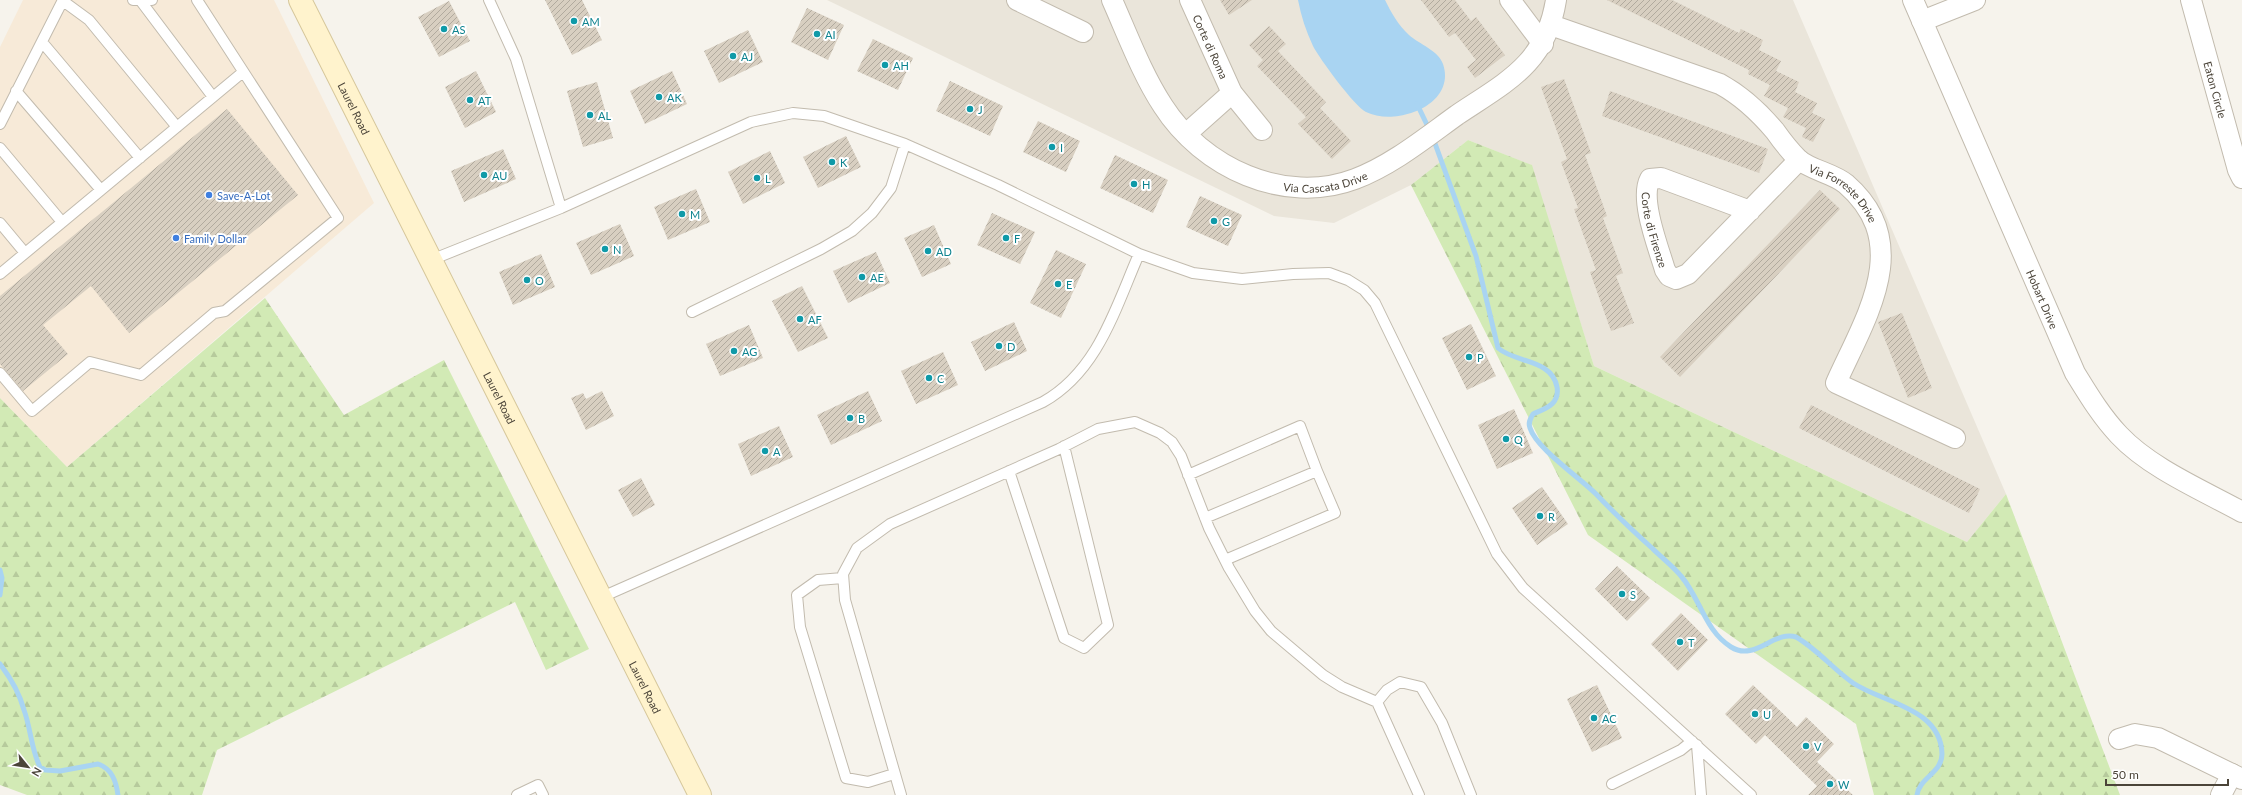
<svg xmlns="http://www.w3.org/2000/svg" width="2242" height="795" font-family="Lato,sans-serif">
  <defs>
    <pattern id="forest-firs" width="22" height="20" patternUnits="userSpaceOnUse"><rect width="22" height="20" fill="#d2eab5"/><path d="M5 1l3.5 6h-7zM16 11l3.5 6h-7z" fill="#b6ca9c"/></pattern>
    <pattern id="building-hatch" width="6" height="6" patternUnits="userSpaceOnUse"><rect width="6" height="6" fill="#d8cfc1"/><path d="M-1 1l2-2M0 6l6-6M5 7l2-2" fill="none" stroke="#b1aa9e"/></pattern>
  </defs>
  <rect width="100%" height="100%" fill="#f6f3ec"/>
  <path fill="#eae5da" d="M 827,0 L 1793,0 L 2006,494 L 1967,542 L 1594,366 L 1531,165 L 1468,140 L 1411,185 L 1334,223 L 1274,216 Z"/>
  <path fill="#f7ead8" d="M 23,0 L 274,0 L 374,203 L 67,467 L 0,398 L 0,47 Z"/>
  <path fill="url(#forest-firs)" d="M 1468,140 L 1532,165 L 1594,366 L 1967,542 L 2006,494 L 2120,795 L 1874,795 L 1856,724 L 1588,535 L 1411,185 Z
    M 265,298 L 344,415 L 444,360 L 589,649 L 546,670 L 515,602 L 217,750 L 202,795 L 27,795 L 0,785 L 0,398 L 67,467 Z"/>
  <path fill="#a9d4f2" d="M 1298,0 L 1385,0 C 1391,12 1398,25 1409,35 C 1419,44 1439,51 1443,64 C 1457,105 1396,127 1366,112 C 1355,107 1319,58 1313,46 C 1306,31 1301,16 1298,0 Z"/>
  <g fill="none" stroke-linecap="round" stroke-linejoin="round">
    <path stroke="#a9d4f2" stroke-width="5" d="M 1417,104 L 1430,131
      M 1433,138 L 1476,256 L 1498,348 C 1515,363 1552,359 1557,387 C 1560,405 1544,409 1533,414 C 1530,419 1528,423 1530,428 C 1536,448 1580,478 1596,494 C 1614,513 1633,531 1653,549 C 1662,558 1673,566 1681,576 C 1700,598 1705,631 1731,647 C 1755,662 1774,630 1796,637 C 1817,649 1833,669 1853,683 C 1883,703 1941,708 1942,754 C 1942,773 1919,778 1917,795
      M 0,570 L 2,578 L 0,595
      M 0,664 C 10,677 20,695 24,710 C 31,729 31,749 40,767 L 45,770 L 60,771 L 98,764 C 112,769 116,781 118,795"/>
  </g>
  <path fill="url(#building-hatch)" d="M 545,0 L 582,0 L 602,40 L 572,55 Z
    M 1220,0 L 1252,0 L 1229,15 Z
    M 1421,0 L 1455,0 L 1471,21 L 1476,17 L 1505,55 L 1475,78 L 1467,67 L 1476,60 L 1455,33 L 1449,37 Z
    M 1607,0 L 1672,0 L 1739,33 L 1741,29 L 1763,40 L 1759,50 L 1781,61 L 1776,71 L 1799,82 L 1795,92 L 1817,103 L 1812,113 L 1825,119 L 1813,142 L 1802,137 L 1806,128 L 1783,117 L 1788,108 L 1764,96 L 1770,85 L 1748,74 L 1749,70 Z
    M 449,1 L 470,41 L 439,57 L 418,17 Z
    M 807,8 L 844,25 L 828,60 L 791,42 Z
    M 1269,26 L 1286,44 L 1278,51 L 1326,102 L 1320,108 L 1351,141 L 1332,159 L 1298,124 L 1306,117 L 1257,66 L 1263,60 L 1249,45 Z
    M 748,30 L 763,62 L 719,83 L 704,51 Z
    M 873,39 L 913,58 L 898,90 L 857,71 Z
    M 476,71 L 496,112 L 465,128 L 445,87 Z
    M 672,71 L 687,104 L 645,124 L 630,91 Z
    M 1564,79 L 1591,153 L 1585,155 L 1607,216 L 1603,218 L 1623,273 L 1616,276 L 1634,323 L 1611,331 L 1590,272 L 1596,270 L 1574,209 L 1578,208 L 1561,162 L 1567,159 L 1541,87 Z
    M 950,81 L 1003,106 L 990,136 L 936,111 Z
    M 597,82 L 613,138 L 583,147 L 567,91 Z
    M 1610,91 L 1768,149 L 1759,173 L 1602,116 Z
    M 227,109 L 298,195 L 129,333 L 91,286 L 43,325 L 68,354 L 23,391 L 0,364 L 0,296 Z
    M 1038,121 L 1080,141 L 1066,172 L 1023,152 Z
    M 846,136 L 861,167 L 818,188 L 803,157 Z
    M 503,149 L 516,179 L 464,202 L 451,171 Z
    M 770,151 L 785,183 L 743,204 L 728,172 Z
    M 1115,155 L 1168,180 L 1153,213 L 1100,188 Z
    M 696,189 L 710,222 L 668,240 L 654,207 Z
    M 1820,190 L 1840,209 L 1680,377 L 1660,357 Z
    M 1200,196 L 1242,215 L 1228,246 L 1186,227 Z
    M 992,213 L 1035,232 L 1020,264 L 977,245 Z
    M 620,224 L 634,256 L 591,275 L 576,243 Z
    M 934,225 L 951,264 L 922,277 L 904,238 Z
    M 1056,250 L 1086,264 L 1061,318 L 1030,303 Z
    M 876,252 L 890,283 L 848,303 L 833,271 Z
    M 541,254 L 555,287 L 513,305 L 499,272 Z
    M 802,286 L 828,338 L 798,352 L 772,301 Z
    M 1902,313 L 1932,388 L 1908,398 L 1878,322 Z
    M 1014,322 L 1027,351 L 985,371 L 971,342 Z
    M 1471,324 L 1496,376 L 1467,390 L 1442,338 Z
    M 749,325 L 763,358 L 720,376 L 706,344 Z
    M 943,352 L 958,385 L 916,404 L 901,371 Z
    M 602,391 L 614,416 L 586,430 L 571,398 L 583,393 L 586,399 Z
    M 868,391 L 882,421 L 831,445 L 817,415 Z
    M 1811,405 L 1980,489 L 1969,513 L 1799,428 Z
    M 1514,409 L 1533,453 L 1497,469 L 1478,425 Z
    M 779,426 L 793,457 L 751,476 L 738,444 Z
    M 641,478 L 655,505 L 633,517 L 618,490 Z
    M 1542,487 L 1568,524 L 1537,545 L 1512,508 Z
    M 1617,566 L 1650,598 L 1627,621 L 1595,589 Z
    M 1681,613 L 1708,640 L 1678,671 L 1651,644 Z
    M 1597,685 L 1622,738 L 1592,752 L 1567,699 Z
    M 1753,685 L 1797,727 L 1806,717 L 1834,744 L 1817,762 L 1853,795 L 1808,795 L 1817,786 L 1765,735 L 1756,744 L 1725,714 Z"/>
  <g fill="none" stroke-linecap="round" stroke-linejoin="round">
    <g stroke="#c2bbae" stroke-width="12">
      <path id="lane" d="M 133,0 L 152,0
        M 140,0 L 213,97
        M 489,0 L 516,59 L 561,208
        M 63,1 L 89,20 L 177,127
        M 42,42 L 140,158
        M 16,91 L 101,190
        M 0,124 L 63,0
        M 0,148 L 62,222
        M 0,223 L 25,253
        M 431,260 L 561,208 L 751,122 L 793,113 L 824,116 L 905,144 L 998,185 L 1139,254 L 1193,273 L 1242,279 L 1293,274 L 1329,273 L 1348,280 L 1364,290 L 1375,303 L 1497,554 L 1523,588 L 1751,795
        M 0,274 L 243,72
        M 692,312 L 821,249 L 852,231 L 872,213 L 891,188 L 905,144
        M 0,373 L 32,411 L 90,362 L 141,375 L 214,313 L 225,311 L 338,218 L 197,0
        M 1009,471 L 1064,638 L 1084,648 L 1108,625 L 1064,446
        M 1188,475 L 1300,426 L 1317,471
        M 1205,518 L 1317,471 L 1335,513 L 1225,560
        M 843,578 L 818,580 L 797,595 L 800,627 L 846,778 L 868,782 L 894,774
        M 602,597 L 1043,402 C 1098,371 1115,309 1139,254
        M 1697,745 L 1701,795
        M 1612,784 L 1681,750 L 1692,741
        M 517,795 L 538,785 L 543,795
        M 901,795 L 845,600 L 843,574 L 857,548 L 890,524 L 1059,449 L 1098,429 L 1135,422 L 1160,433 L 1172,442 L 1181,456 L 1209,528 L 1229,568 L 1255,611 L 1271,631 L 1323,675 L 1342,687 L 1377,702
        M 1419,795 L 1377,702 L 1387,690 L 1400,682 L 1421,687 L 1442,723 L 1471,795"/>
    </g>
    <g stroke="#c2bbae" stroke-width="22">
      <g id="street">
        <path d="M 1017,0 L 1083,32"/>
        <path id="s1" d="M 1112,0 C 1128,36 1142,74 1163,106 C 1202,167 1284,206 1355,179 C 1392,165 1425,138 1457,115 C 1506,82 1546,64 1556,0"/>
        <path id="s2" d="M 1190,0 L 1232,93 L 1262,130"/>
        <path d="M 1510,0 L 1543,44"/>
        <path id="s3" d="M 1913,0 L 2075,373 C 2088,394 2101,416 2119,435 C 2150,468 2202,490 2242,512"/>
        <path id="s4" d="M 2191,0 L 2238,170 L 2242,178"/>
        <path d="M 1922,21 L 1975,0"/>
        <path id="s5" d="M 1551,25 L 1720,84 C 1742,96 1759,112 1775,131 C 1782,141 1790,151 1798,159 C 1810,170 1833,173 1846,184 C 1915,244 1865,318 1836,383 L 1955,438"/>
        <path d="M 1186,134 L 1232,93"/>
        <path id="s6" d="M 1750,211 L 1661,178 L 1650,179 C 1639,199 1659,249 1665,270 L 1669,276 L 1676,279 L 1688,274 L 1799,160"/>
        <path d="M 2119,739 L 2135,734 L 2158,738 L 2242,779"/>
        <path d="M 2221,795 L 2232,774"/>
      </g>
    </g>
    <g stroke="#d6c79b" stroke-width="24">
      <g id="secondary">
        <path id="s7" d="M 300,0 L 700,795"/>
      </g>
    </g>
    <use href="#lane" stroke="#fff" stroke-width="10"/>
    <use href="#street" stroke="#fff" stroke-width="20"/>
    <use href="#secondary" stroke="#fff3cd" stroke-width="22"/>
  </g>
  <g fill="#0f9aa8" stroke="#fff" stroke-width="1.5">
    <circle cx="574" cy="21" r="4"/>
    <circle cx="444" cy="29" r="4"/>
    <circle cx="817" cy="34" r="4"/>
    <circle cx="733" cy="56" r="4"/>
    <circle cx="885" cy="65" r="4"/>
    <circle cx="659" cy="97" r="4"/>
    <circle cx="470" cy="100" r="4"/>
    <circle cx="970" cy="109" r="4"/>
    <circle cx="590" cy="115" r="4"/>
    <circle cx="1052" cy="147" r="4"/>
    <circle cx="832" cy="162" r="4"/>
    <circle cx="484" cy="175" r="4"/>
    <circle cx="757" cy="178" r="4"/>
    <circle cx="1134" cy="184" r="4"/>
    <circle cx="682" cy="214" r="4"/>
    <circle cx="1214" cy="221" r="4"/>
    <circle cx="1006" cy="238" r="4"/>
    <circle cx="605" cy="249" r="4"/>
    <circle cx="928" cy="251" r="4"/>
    <circle cx="862" cy="277" r="4"/>
    <circle cx="527" cy="280" r="4"/>
    <circle cx="1058" cy="284" r="4"/>
    <circle cx="800" cy="319" r="4"/>
    <circle cx="999" cy="346" r="4"/>
    <circle cx="734" cy="351" r="4"/>
    <circle cx="1469" cy="357" r="4"/>
    <circle cx="929" cy="378" r="4"/>
    <circle cx="850" cy="418" r="4"/>
    <circle cx="1506" cy="439" r="4"/>
    <circle cx="765" cy="451" r="4"/>
    <circle cx="1540" cy="516" r="4"/>
    <circle cx="1622" cy="594" r="4"/>
    <circle cx="1680" cy="642" r="4"/>
    <circle cx="1755" cy="714" r="4"/>
    <circle cx="1594" cy="718" r="4"/>
    <circle cx="1806" cy="746" r="4"/>
    <circle cx="1830" cy="784" r="4"/>
  </g>
  <g fill="#3f7fe0" stroke="#fff" stroke-width="1.5">
    <circle cx="209" cy="195" r="4"/>
    <circle cx="176" cy="238" r="4"/>
  </g>
  <g text-anchor="middle" dominant-baseline="central" stroke-width="4" stroke-linejoin="round" paint-order="stroke">
    <g font-size="11" fill="#0d838f" stroke="#fff" text-anchor="start">
      <text x="582" y="21">AM</text>
      <text x="452" y="29">AS</text>
      <text x="825" y="34">AI</text>
      <text x="741" y="56">AJ</text>
      <text x="893" y="65">AH</text>
      <text x="667" y="97">AK</text>
      <text x="478" y="100">AT</text>
      <text x="978" y="109">J</text>
      <text x="598" y="115">AL</text>
      <text x="1060" y="147">I</text>
      <text x="840" y="162">K</text>
      <text x="492" y="175">AU</text>
      <text x="765" y="178">L</text>
      <text x="1142" y="184">H</text>
      <text x="690" y="214">M</text>
      <text x="1222" y="221">G</text>
      <text x="1014" y="238">F</text>
      <text x="613" y="249">N</text>
      <text x="936" y="251">AD</text>
      <text x="870" y="277">AE</text>
      <text x="535" y="280">O</text>
      <text x="1066" y="284">E</text>
      <text x="808" y="319">AF</text>
      <text x="1007" y="346">D</text>
      <text x="742" y="351">AG</text>
      <text x="1477" y="357">P</text>
      <text x="937" y="378">C</text>
      <text x="858" y="418">B</text>
      <text x="1514" y="439">Q</text>
      <text x="773" y="451">A</text>
      <text x="1548" y="516">R</text>
      <text x="1630" y="594">S</text>
      <text x="1688" y="642">T</text>
      <text x="1763" y="714">U</text>
      <text x="1602" y="718">AC</text>
      <text x="1814" y="746">V</text>
      <text x="1838" y="784">W</text>
    </g>
    <g font-size="11" fill="#4b4439" stroke="#fff">
      <text stroke="none"><textPath href="#s2" startOffset="51">Corte di Roma</textPath></text>
      <text stroke="none"><textPath href="#s4" startOffset="93">Eaton Circle</textPath></text>
      <text stroke="none"><textPath href="#s7" startOffset="121">Laurel Road</textPath></text>
      <text stroke="none"><textPath href="#s1" startOffset="309">Via Cascata Drive</textPath></text>
      <text stroke="none"><textPath href="#s5" startOffset="346">Via Forreste Drive</textPath></text>
      <text stroke="none"><textPath href="#s6" startOffset="158">Corte di Firenze</textPath></text>
      <text stroke="none"><textPath href="#s3" startOffset="326">Hobart Drive</textPath></text>
      <text stroke="none"><textPath href="#s7" startOffset="445">Laurel Road</textPath></text>
      <text stroke="none"><textPath href="#s7" startOffset="769">Laurel Road</textPath></text>
    </g>
    <g font-size="11" fill="#366cbe" stroke="#fff" text-anchor="start">
      <text x="217" y="195">Save-A-Lot</text>
      <text x="184" y="238">Family Dollar</text>
    </g>
  </g>
  <g transform="translate(28 767) rotate(120)" stroke="#ffffff" stroke-width="3" paint-order="stroke">
  <path d="M0-3L7 15L0 10L-7 15Z" fill="#4b4439"/>
  <text y="-6" font-size="11" font-weight="bold" text-anchor="middle" fill="#4b4439">N</text>
  </g>
  <path d="M2106 779v6h122v-6" fill="none" stroke="#4b4439" stroke-width="2"/>
  <text x="2112" y="779" font-size="12" fill="#4b4439" stroke="#ffffff" stroke-width="3" paint-order="stroke">50 m</text>
</svg>
